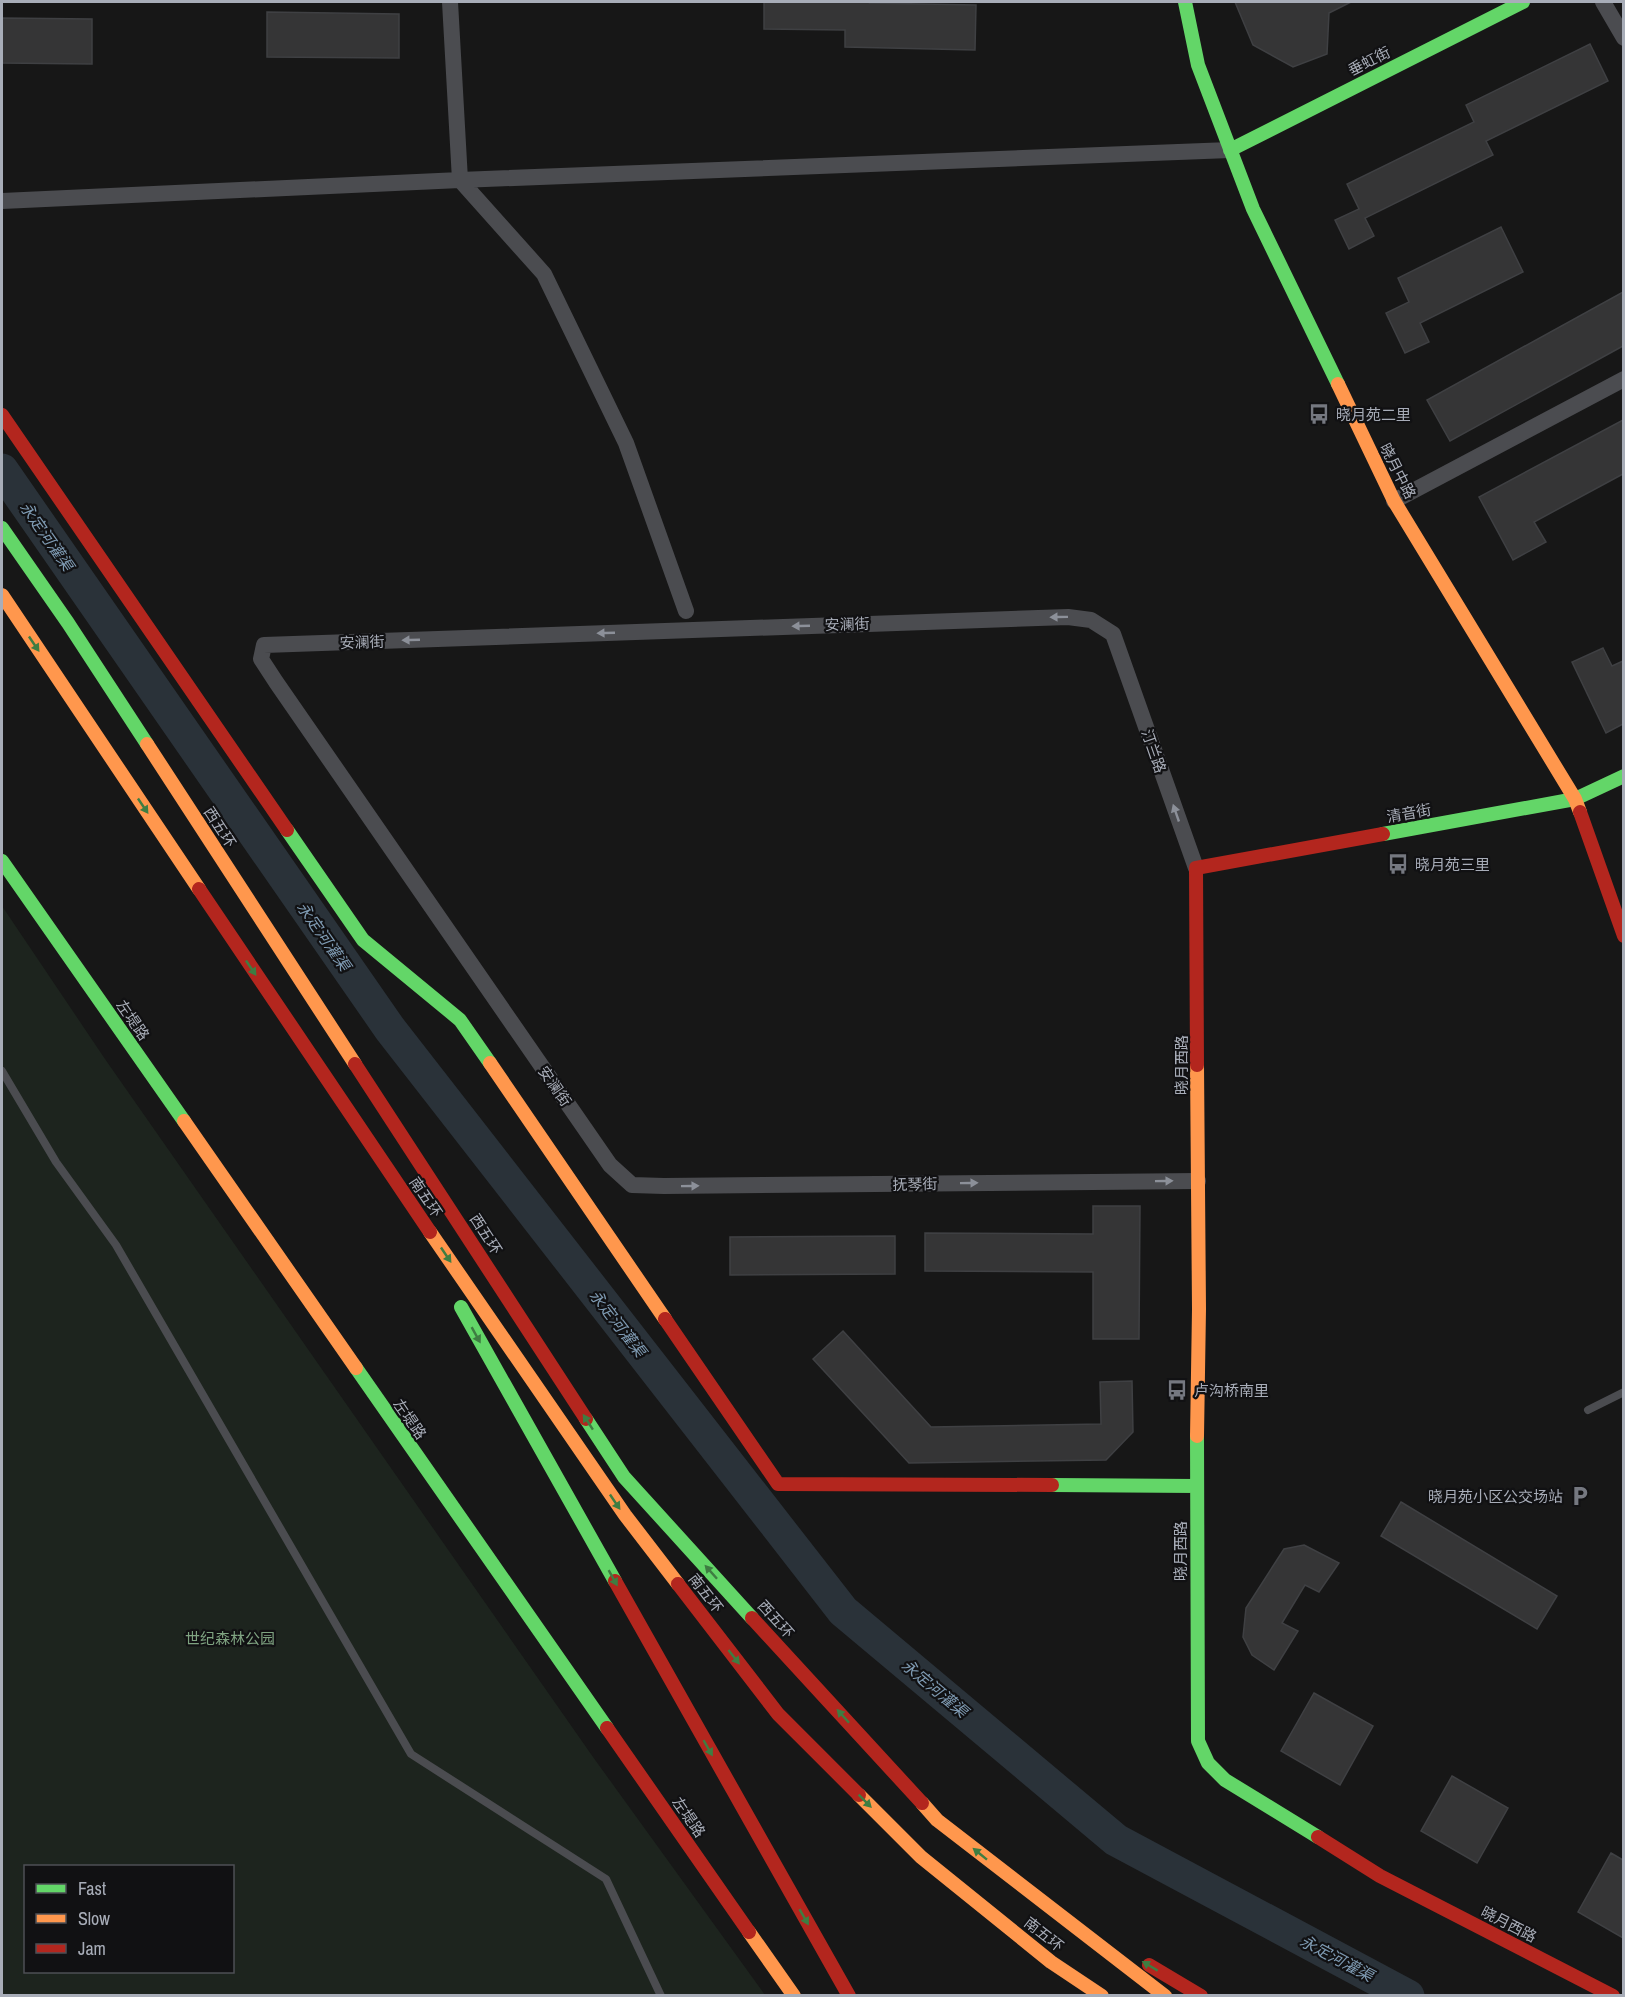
<svg xmlns="http://www.w3.org/2000/svg" width="1625" height="1997" font-family="'Archivo Narrow','Noto Sans SC',sans-serif">
  <rect width="100%" height="100%" fill="#171717"/>
  <path fill="#1d241e" fill-rule="evenodd" d="M 2,906 L 105,1059 L 593,1757 L 765,1995 L 2,1995 ZM 26,1866 L 232,1866 L 232,1972 L 26,1972 Z"/>
  <g fill="none" stroke-linecap="round" stroke-linejoin="round">
    <path stroke="#2a3239" stroke-width="33" d="M 2,470 L 390,1029 L 843,1611 L 1116,1840 L 1408,1996"/>
  </g>
  <path fill="#353536" stroke="#3f4043" stroke-width="1.5" d="M 764,2 L 871,2 L 870,3 L 976,5 L 975,50 L 845,47 L 845,30 L 764,29 Z
    M 1235,2 L 1351,2 L 1329,13 L 1327,54 L 1293,67 L 1253,45 Z
    M 267,12 L 399,14 L 399,58 L 267,57 Z
    M 2,18 L 92,19 L 92,64 L 2,63 Z
    M 1590,44 L 1608,81 L 1486,141 L 1493,155 L 1365,218 L 1374,236 L 1349,249 L 1335,220 L 1359,209 L 1347,184 L 1474,122 L 1466,105 Z
    M 1501,227 L 1523,272 L 1420,323 L 1429,342 L 1405,353 L 1386,313 L 1409,302 L 1398,278 Z
    M 1623,292 L 1623,346 L 1450,441 L 1427,400 Z
    M 1623,420 L 1623,474 L 1534,522 L 1546,542 L 1513,560 L 1479,497 Z
    M 1603,648 L 1612,666 L 1623,661 L 1623,724 L 1606,733 L 1572,662 Z
    M 1093,1206 L 1140,1206 L 1139,1339 L 1093,1339 L 1093,1272 L 925,1271 L 925,1233 L 1093,1234 Z
    M 895,1236 L 895,1274 L 730,1275 L 730,1237 Z
    M 843,1331 L 931,1427 L 1101,1424 L 1100,1382 L 1132,1381 L 1133,1432 L 1106,1460 L 909,1463 L 813,1359 Z
    M 1401,1502 L 1557,1596 L 1537,1629 L 1381,1536 Z
    M 1304,1545 L 1339,1563 L 1319,1592 L 1305,1585 L 1282,1623 L 1298,1631 L 1274,1670 L 1252,1655 L 1243,1637 L 1246,1608 L 1284,1549 Z
    M 1314,1693 L 1373,1726 L 1340,1785 L 1281,1751 Z
    M 1452,1776 L 1508,1808 L 1477,1863 L 1421,1831 Z
    M 1611,1853 L 1623,1860 L 1623,1938 L 1578,1912 Z"/>
  <g fill="none" stroke-linecap="round" stroke-linejoin="round">
    <path stroke="#4b4c50" stroke-width="8" d="M 2,1071 L 56,1162 L 116,1245 L 411,1754 L 606,1879 L 661,1996
      M 1588,1410 L 1624,1392"/>
    <path stroke="#4b4c50" stroke-width="16" d="M 450,2 L 460,180 L 544,274 L 626,443 L 686,611
      M 1603,2 L 1624,38
      M 2,201 L 460,180 L 1230,150
      M 1394,501 L 1624,379
      M 1196,868 L 1113,634 L 1091,620 L 1068,617 L 264,645 L 261,659 L 276,682 L 610,1165 L 632,1185 L 664,1186 L 1198,1181"/>
    <path stroke="#63d668" stroke-width="14" d="M 1185,2 L 1198,65 L 1253,209 L 1338,384
      M 1230,150 L 1523,2
      M 2,528 L 68,623 L 147,744
      M 287,830 L 363,940 L 460,1020 L 490,1063
      M 1383,834 L 1575,799 L 1624,776
      M 2,861 L 184,1121
      M 461,1307 L 615,1581
      M 356,1368 L 607,1728
      M 586,1419 L 624,1477 L 752,1618
      M 1197,1436 L 1198,1741 L 1208,1763 L 1225,1780 L 1318,1837
      M 1052,1485 L 1196,1486"/>
    <path stroke="#ff974d" stroke-width="14" d="M 1338,384 L 1394,501 L 1575,799 L 1580,812
      M 2,595 L 199,889
      M 147,744 L 355,1064
      M 490,1063 L 665,1319
      M 184,1121 L 356,1368
      M 430,1232 L 625,1515 L 678,1584
      M 1197,1436 L 1199,1309 L 1197,1065
      M 859,1795 L 921,1857 L 1051,1962 L 1102,1996
      M 922,1803 L 937,1820 L 1165,1996
      M 749,1932 L 794,1996"/>
    <path stroke="#b3261e" stroke-width="14" d="M 2,415 L 287,830
      M 1580,812 L 1624,936
      M 199,889 L 430,1232
      M 355,1064 L 586,1419
      M 1197,1065 L 1196,868 L 1383,834
      M 665,1319 L 778,1484 L 1052,1485
      M 615,1581 L 849,1996
      M 678,1584 L 778,1714 L 859,1795
      M 752,1618 L 922,1803
      M 607,1728 L 749,1932
      M 1318,1837 L 1380,1876 L 1613,1996
      M 1149,1965 L 1201,1996"/>
  </g>
  <defs><path id="oneway-solid" d="M-6-.8H1V-3.2L6.5 0L1 3.2V.8H-6Z" transform="scale(1.5)"/></defs>
  <g fill="#8c9099">
    <use href="#oneway-solid" transform="translate(1059 617) rotate(179)"/>
    <use href="#oneway-solid" transform="translate(801 626) rotate(178)"/>
    <use href="#oneway-solid" transform="translate(606 633) rotate(178)"/>
    <use href="#oneway-solid" transform="translate(411 640) rotate(178)"/>
    <use href="#oneway-solid" transform="translate(1176 813) rotate(-109)"/>
    <use href="#oneway-solid" transform="translate(1164 1181) rotate(-1)"/>
    <use href="#oneway-solid" transform="translate(969 1183) rotate(-1)"/>
    <use href="#oneway-solid" transform="translate(690 1186) rotate(-1)"/>
  </g>
  <g fill="#3e7d42">
    <use href="#oneway-solid" transform="translate(34 644) rotate(56)"/>
    <use href="#oneway-solid" transform="translate(143 806) rotate(56)"/>
    <use href="#oneway-solid" transform="translate(251 968) rotate(56)"/>
    <use href="#oneway-solid" transform="translate(446 1255) rotate(56)"/>
    <use href="#oneway-solid" transform="translate(476 1335) rotate(61)"/>
    <use href="#oneway-solid" transform="translate(588 1422) rotate(-123)"/>
    <use href="#oneway-solid" transform="translate(615 1502) rotate(56)"/>
    <use href="#oneway-solid" transform="translate(711 1572) rotate(-132)"/>
    <use href="#oneway-solid" transform="translate(613 1578) rotate(61)"/>
    <use href="#oneway-solid" transform="translate(734 1657) rotate(52)"/>
    <use href="#oneway-solid" transform="translate(843 1716) rotate(-132)"/>
    <use href="#oneway-solid" transform="translate(708 1748) rotate(60)"/>
    <use href="#oneway-solid" transform="translate(865 1801) rotate(45)"/>
    <use href="#oneway-solid" transform="translate(980 1854) rotate(-141)"/>
    <use href="#oneway-solid" transform="translate(804 1917) rotate(60)"/>
    <use href="#oneway-solid" transform="translate(1150 1966) rotate(-149)"/>
  </g>
  <defs>
    <g id="bus-bare" transform="scale(1.62)"><path d="M-5-6H5V4H4V6H2V4H-2V6H-4V4H-5ZM-3.5-4V0h7V-4ZM-3.5 1.2v1.5H-2V1.2ZM2 1.2v1.5H3.5V1.2Z" fill="#757880" stroke="#111113" stroke-width="2.5" paint-order="stroke"/></g>
    <g id="parking-bare" transform="scale(1.62)"><path d="M-3.5-5.5H1a3.5 3.5 0 0 1 0 7H-1V5.5H-3.5ZM-1-3.4V-.6H.8a1.4 1.4 0 0 0 0-2.8Z" fill="#757880" stroke="#111113" stroke-width="2.5" paint-order="stroke"/></g>
  </defs>
  <g fill-rule="evenodd">
    <use href="#bus-bare" x="1319" y="414"/>
    <use href="#bus-bare" x="1398" y="864"/>
    <use href="#bus-bare" x="1177" y="1390"/>
    <use href="#parking-bare" x="1580" y="1496"/>
  </g>
  <g text-anchor="middle" dominant-baseline="central" stroke-width="4.5" stroke-linejoin="round" paint-order="stroke">
    <g font-size="15" fill="#a8adb8" stroke="#111113">
      <text transform="translate(1369 61) rotate(-27)">垂虹街</text>
      <text transform="translate(1398 471) rotate(63)">晓月中路</text>
      <text transform="translate(847 624) rotate(-2)">安澜街</text>
      <text transform="translate(362 642) rotate(-2)">安澜街</text>
      <text transform="translate(1154 751) rotate(71)">汀兰路</text>
      <text transform="translate(1409 813) rotate(-10)">清音街</text>
      <text transform="translate(220 827) rotate(57)">西五环</text>
      <text transform="translate(133 1020) rotate(55)">左堤路</text>
      <text transform="translate(1181 1065) rotate(-90)">晓月西路</text>
      <text transform="translate(555 1086) rotate(55)">安澜街</text>
      <text transform="translate(915 1184) rotate(-1)">抚琴街</text>
      <text transform="translate(426 1197) rotate(56)">南五环</text>
      <text transform="translate(486 1234) rotate(57)">西五环</text>
      <text transform="translate(410 1419) rotate(55)">左堤路</text>
      <text transform="translate(1180 1551) rotate(-90)">晓月西路</text>
      <text transform="translate(706 1593) rotate(52)">南五环</text>
      <text transform="translate(776 1619) rotate(48)">西五环</text>
      <text transform="translate(689 1817) rotate(55)">左堤路</text>
      <text transform="translate(1509 1924) rotate(27)">晓月西路</text>
      <text transform="translate(1044 1934) rotate(38)">南五环</text>
    </g>
    <g font-size="15" fill="#a8adb8" stroke="#111113" text-anchor="start">
      <text x="1336" y="414">晓月苑二里</text>
      <text x="1415" y="864">晓月苑三里</text>
      <text x="1194" y="1390">卢沟桥南里</text>
      <text x="1563" y="1496" text-anchor="end">晓月苑小区公交场站</text>
    </g>
    <g font-size="15" fill="#7fa381" stroke="#111113">
      <text x="230" y="1638">世纪森林公园</text>
    </g>
    <g font-size="16" font-style="italic" fill="#7f9bb3" stroke="#111113">
      <text transform="translate(47 536) rotate(55)">永定河灌渠</text>
      <text transform="translate(324 936) rotate(55)">永定河灌渠</text>
      <text transform="translate(618 1323) rotate(52)">永定河灌渠</text>
      <text transform="translate(935 1688) rotate(40)">永定河灌渠</text>
      <text transform="translate(1337 1958) rotate(28)">永定河灌渠</text>
    </g>
  </g>
  <rect width="1625" height="1997" fill="none" stroke="#a8adb8" stroke-width="6"/>
  <rect x="24" y="1865" width="210" height="108" fill="#111113" stroke="#4d4f55" stroke-width="1.5"/>
  <rect x="36" y="1884" width="30" height="9" fill="#63d668" stroke="#4d4f55" stroke-width="1.5"/>
  <text x="78" y="1895" font-size="18" fill="#a8adb8">Fast</text>
  <rect x="36" y="1914" width="30" height="9" fill="#ff974d" stroke="#4d4f55" stroke-width="1.5"/>
  <text x="78" y="1925" font-size="18" fill="#a8adb8">Slow</text>
  <rect x="36" y="1944" width="30" height="9" fill="#b3261e" stroke="#4d4f55" stroke-width="1.5"/>
  <text x="78" y="1955" font-size="18" fill="#a8adb8">Jam</text>
</svg>
